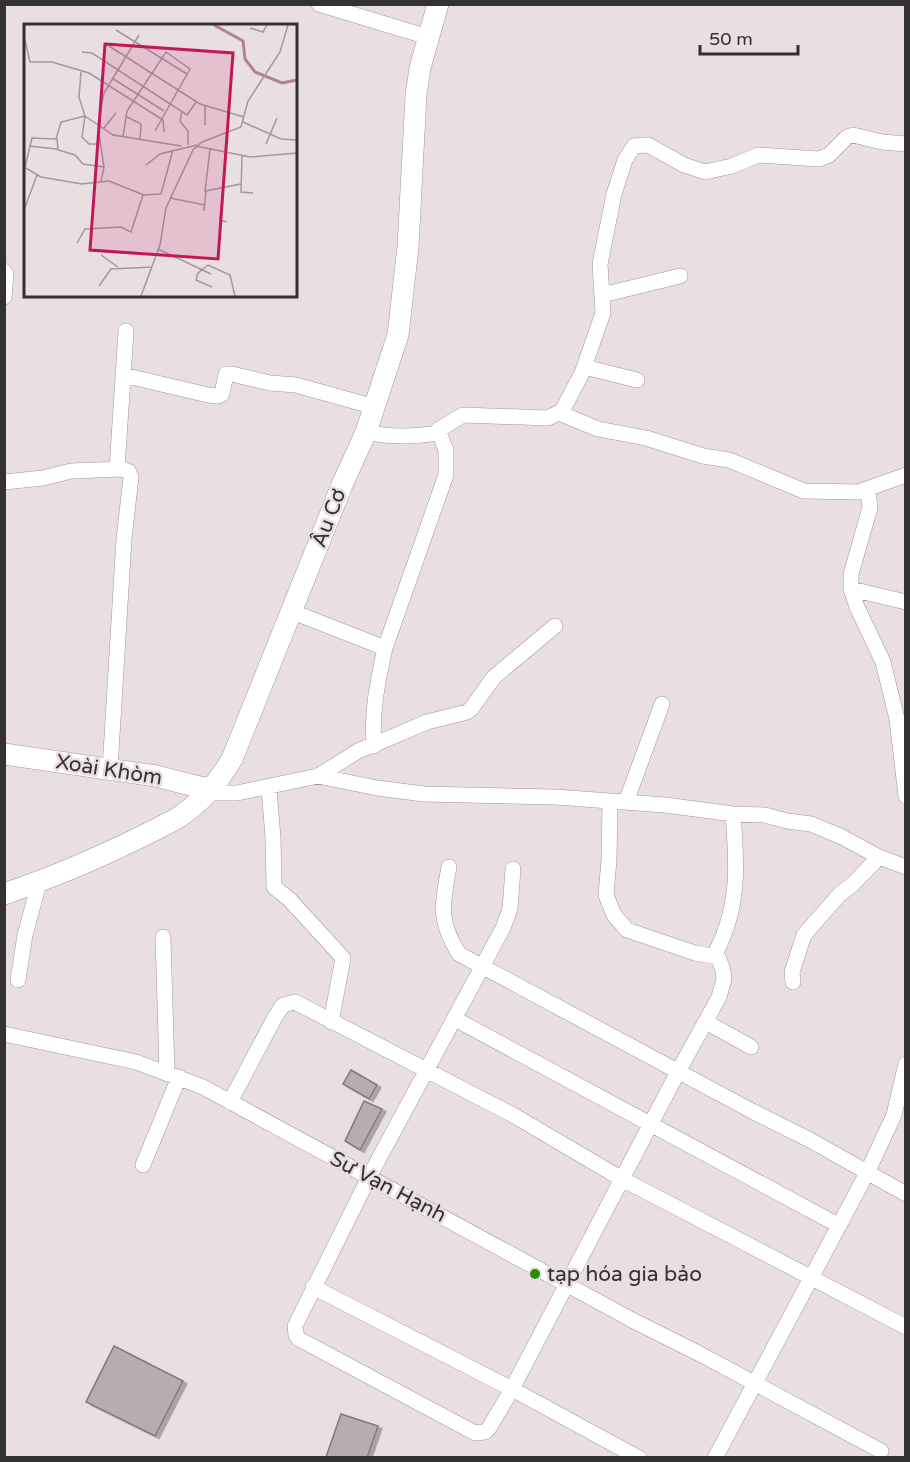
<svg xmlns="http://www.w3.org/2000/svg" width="910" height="1462" font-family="'Varela Round',sans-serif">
  <defs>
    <filter id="shadow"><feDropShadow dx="4" dy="2.5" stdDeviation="0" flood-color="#0004"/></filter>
  </defs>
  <rect width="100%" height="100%" fill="#e9dfe3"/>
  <path fill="#b6adb1" stroke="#81787c" stroke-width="1.5" filter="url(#shadow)" d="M 351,1070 L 377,1085 L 369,1099 L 343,1084 Z
    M 364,1101 L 382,1109 L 360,1150 L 345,1141 Z
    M 114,1346 L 183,1381 L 155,1436 L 86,1402 Z
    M 341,1414 L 378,1426 L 367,1458 L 326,1457 Z"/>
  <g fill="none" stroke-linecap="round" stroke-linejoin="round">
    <g stroke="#a1979b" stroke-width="16">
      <path id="street" d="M 319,4 L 428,37
        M 4,271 L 6,274 L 4,297
        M 602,295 L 680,276
        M 584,367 L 637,380
        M 123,375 L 208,395 L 218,396 L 222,394 L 226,374 L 232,374 L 270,383 L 296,385 L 375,407
        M 559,413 L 598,429 L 646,438 L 703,456 L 729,460 L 804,491 L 858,492 L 906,475
        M 366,432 C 391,438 413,437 438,433
        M 117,469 L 126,331
        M 4,482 L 43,478 L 71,471 L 123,469 L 129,472 L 131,477 L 124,539 L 110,769
        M 868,489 L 870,508 L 851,574 L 851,589 L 857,607 L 883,662 L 897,719 L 906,796
        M 851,589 L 906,602
        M 293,612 L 385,648
        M 374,746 C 371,713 378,680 385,648 L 446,475 L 446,450 L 438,430 L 463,415 L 548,418 L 562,411 L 582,373 L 603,313 L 600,264 L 614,194 L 625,160 L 634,146 L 648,145 L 684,165 L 705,172 L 732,166 L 758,155 L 819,159 L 829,155 L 847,137 L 853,135 L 882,142 L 906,144
        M 318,776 L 377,788 L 424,794 L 555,797 L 665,805 L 733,814 L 765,815 L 787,821 L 811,824 L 842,837 L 879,857 L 906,867
        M 269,788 L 273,838 L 274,887 L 289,899 L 343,958 L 331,1022
        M 209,793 L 237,793 L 318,776 L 358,751 L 392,737 L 427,722 L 467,712 L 471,709 L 494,677 L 555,626
        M 610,801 L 609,860 L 606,895 L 614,915 L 627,930 L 695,953 L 717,957
        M 626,802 L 662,704
        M 449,867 C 442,906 438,920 459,954 L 750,1110 L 810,1140 L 906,1194
        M 513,869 L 510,909 L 503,928 L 369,1177 L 295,1326 L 296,1335 L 299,1339 L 475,1433 L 485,1432 L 489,1428 L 512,1389 L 679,1070 L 719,997 L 724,979 L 723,970 L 716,952 C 740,906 737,863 733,814
        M 163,937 L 167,1072
        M 18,980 L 25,935 L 39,883
        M 793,982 L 792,972 L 804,935 L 839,895 L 853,884 L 879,857
        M 455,1019 L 838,1225
        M 706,1022 L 751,1047
        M 4,1034 L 136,1062 L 203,1087 L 634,1321 L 700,1354 L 881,1451
        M 230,1102 L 275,1017 L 283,1005 L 295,1002 L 513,1115 L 622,1179 L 906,1327
        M 143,1165 L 179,1077
        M 313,1287 L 512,1389 L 639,1458
        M 715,1458 L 867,1173 L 894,1115 L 906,1064"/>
    </g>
    <g stroke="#a1979b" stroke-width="22">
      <path id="secondary" d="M 4,754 L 156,776 L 195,786 L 213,789
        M 4,894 C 63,874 121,848 176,819 C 201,803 217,784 232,759 L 342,485 L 366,432 L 398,335 L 408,247 L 416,95 L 420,68 L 438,4"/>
    </g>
    <use href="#street" stroke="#fff" stroke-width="15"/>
    <use href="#secondary" stroke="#fff" stroke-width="21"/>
  </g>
  <circle fill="#2c8c00" stroke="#e9dfe3" stroke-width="2" cx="535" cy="1274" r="6"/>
  <g text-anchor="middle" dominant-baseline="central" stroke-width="5" stroke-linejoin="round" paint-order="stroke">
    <g font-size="21" fill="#343132" stroke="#e9dfe3">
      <text transform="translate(329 518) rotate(-69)">Âu Cơ</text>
      <text transform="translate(109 770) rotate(9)">Xoài Khòm</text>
      <text transform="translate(388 1187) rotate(28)">Sư Vạn Hạnh</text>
    </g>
    <g font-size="21" fill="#343132" stroke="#e9dfe3" text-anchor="start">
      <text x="547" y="1274">tạp hóa gia bảo</text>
    </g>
  </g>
  <g transform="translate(24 24)">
    <rect width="273" height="273" fill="#e9dfe3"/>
    <path fill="none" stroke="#ae8397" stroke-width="3" d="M 190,1 L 219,17 L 221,35 L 231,48 L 258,59 L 273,56"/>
    <path fill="none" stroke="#a1999c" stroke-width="1.5" d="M 226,4 L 239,8 L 243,1M 92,6 L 163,50M 0,12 L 6,38 L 28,38 L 65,49 L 139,96 L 140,108M 85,22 L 176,80 L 220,93M 58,28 L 68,29 L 163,91 L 173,77M 57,48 L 55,73 L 61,92 L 58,113 L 65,120 L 75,120M 88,54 L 140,87M 158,87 L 156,97 L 164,107 L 164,121M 76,89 L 80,69 L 115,11M 61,92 L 89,111 L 157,122M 103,93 L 117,100 L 116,116M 219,98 L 257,115 L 273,116M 181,101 L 181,82M 74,103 L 80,143 L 77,157M 79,105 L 92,89M 99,113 L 103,87 L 142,28 L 166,45 L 131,107M 33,114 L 34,126 L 51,131 L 59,140 L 80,143M 242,120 L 253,94M 5,122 L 33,125M 172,122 L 226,133 L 273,129M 186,125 L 181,167 L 217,160M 218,132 L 217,168 L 229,169M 122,141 L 136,130 L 173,121M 0,143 L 17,153 L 58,160 L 85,157 L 120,171M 1,143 L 8,114 L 32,115 L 37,98 L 61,92M 199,167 L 196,196 L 203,198M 146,174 L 181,181M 0,186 L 13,151M 180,187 L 182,167M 53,219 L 61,205 L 97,203 L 107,208 L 119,171 L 137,170 L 149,126M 134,225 L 187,250M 77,231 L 94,243M 75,262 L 87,245 L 128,243M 188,263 L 172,256 L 174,249 L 184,241 L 206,251 L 211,272M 117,272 L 136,221 L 142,184 L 169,126 L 178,118 L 217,103 L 224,77 L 256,28 L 264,1"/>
    <path fill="#c2185b" fill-opacity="0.15" stroke="#c2185b" stroke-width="3" d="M 81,20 L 209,29 L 194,235 L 66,226 Z"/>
    <rect width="273" height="273" fill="none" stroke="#343132" stroke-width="3"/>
  </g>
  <rect width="910" height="1462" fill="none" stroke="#343132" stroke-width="12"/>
  <path d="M700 45v9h98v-9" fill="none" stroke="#343132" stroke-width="3"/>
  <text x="709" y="45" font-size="18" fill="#343132" stroke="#e9dfe3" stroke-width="4.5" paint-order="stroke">50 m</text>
</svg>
